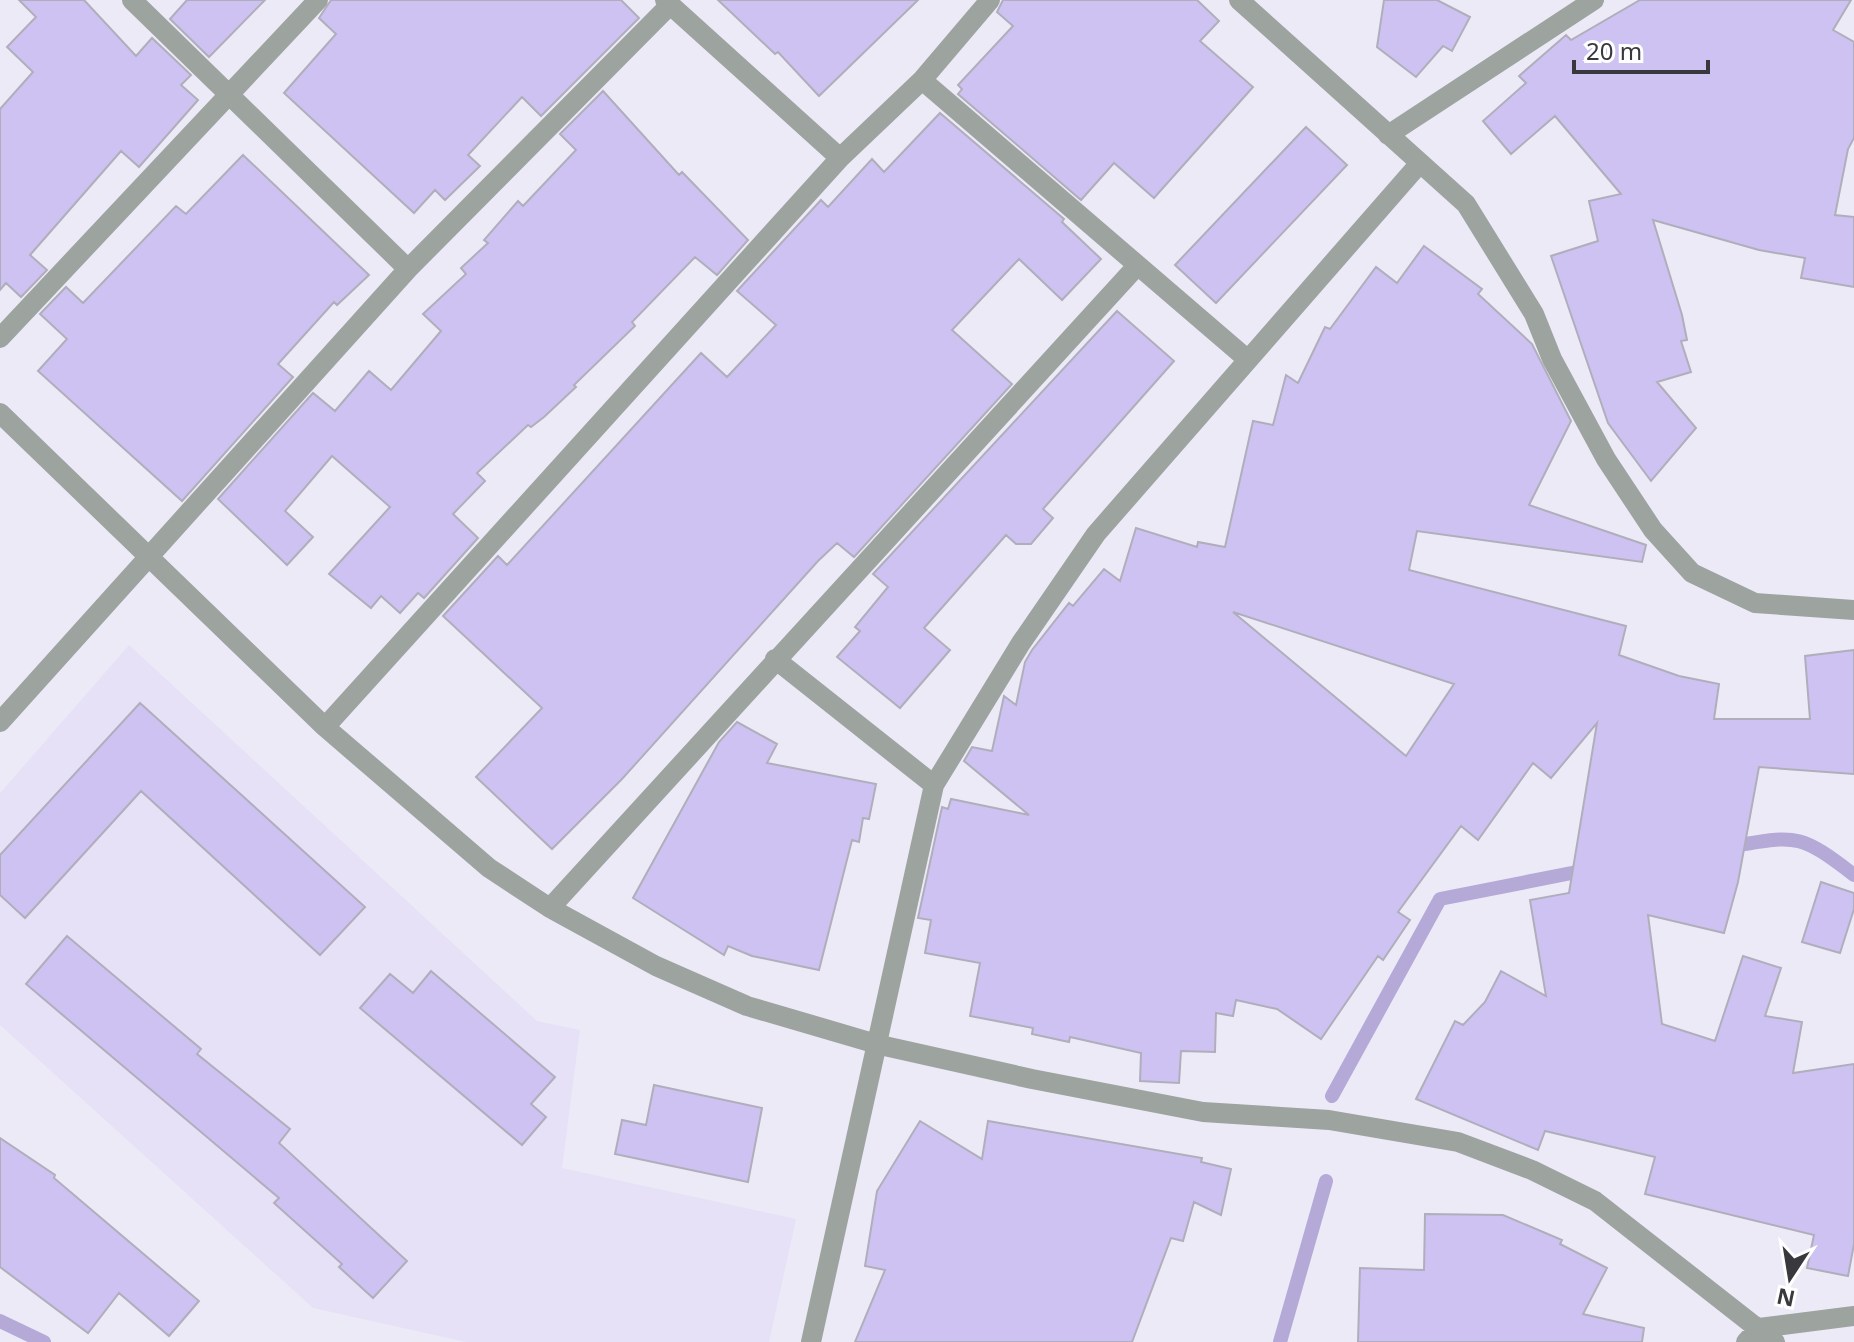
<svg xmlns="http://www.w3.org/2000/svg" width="1854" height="1342" font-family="'Noto Sans',sans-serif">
  <rect width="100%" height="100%" fill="#edeaf8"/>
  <path fill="#e6e1f7" d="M 129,645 L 537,1021 L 580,1030 L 562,1168 L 796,1219 L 769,1342 L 466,1342 L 313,1308 L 0,1025 L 0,793 Z"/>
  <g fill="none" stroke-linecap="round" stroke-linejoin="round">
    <path stroke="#b5a9d7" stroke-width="14" d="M 1727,847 C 1796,836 1797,831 1854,875
      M 1332,1096 L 1440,899 L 1592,869
      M 0,1321 L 44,1342
      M 1280,1342 L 1326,1181"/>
  </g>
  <path fill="#cec2f2" stroke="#b1aebc" stroke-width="2" fill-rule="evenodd" d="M 19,0 L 84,0 L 136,56 L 152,38 L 191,75 L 181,85 L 198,100 L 139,167 L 121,151 L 30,255 L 47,270 L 21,297 L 6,283 L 0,290 L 0,109 L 33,72 L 7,47 L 36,17 Z
    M 187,0 L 265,0 L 209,57 L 170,19 Z
    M 331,0 L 621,0 L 639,18 L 541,116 L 522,97 L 468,155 L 480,166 L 445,200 L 435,190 L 414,213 L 284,93 L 336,34 L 319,18 Z
    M 718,0 L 918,0 L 819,96 L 778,52 L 775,54 Z
    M 1003,0 L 1197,0 L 1219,21 L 1200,41 L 1253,87 L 1154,198 L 1114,163 L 1081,200 L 958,94 L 962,89 L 958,85 L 1013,26 L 997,12 Z
    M 1384,0 L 1437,0 L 1470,17 L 1452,51 L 1443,46 L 1416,77 L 1377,47 Z
    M 1640,0 L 1851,0 L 1833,30 L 1854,42 L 1854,138 L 1848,149 L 1835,215 L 1854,217 L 1854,287 L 1801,278 L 1805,258 L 1759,250 L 1653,220 L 1682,315 L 1687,340 L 1681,341 L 1691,372 L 1657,382 L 1696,428 L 1651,481 L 1608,423 L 1551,256 L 1598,241 L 1589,201 L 1621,194 L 1555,116 L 1511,154 L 1483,121 L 1526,83 L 1519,76 L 1566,35 L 1571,40 Z
    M 603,91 L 679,175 L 682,172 L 748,240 L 717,275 L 695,257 L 632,322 L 635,326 L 574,385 L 576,387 L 544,417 L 531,427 L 528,425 L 477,473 L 485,481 L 453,514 L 478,538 L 424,598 L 418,593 L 400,613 L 381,596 L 371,608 L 329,574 L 390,507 L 332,456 L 285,511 L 313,537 L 287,565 L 218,499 L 313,393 L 335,411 L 369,371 L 391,390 L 441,331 L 423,314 L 466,274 L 461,268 L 488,243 L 484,240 L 518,201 L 523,206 L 576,150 L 560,134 Z
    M 940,113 L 1064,219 L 1062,222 L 1101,259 L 1062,300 L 1019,259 L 952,330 L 1012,384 L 854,557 L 837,543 L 818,561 L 622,779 L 552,849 L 476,777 L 542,708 L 443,616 L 498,556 L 507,565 L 701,353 L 727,377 L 776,325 L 737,291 L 821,200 L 828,207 L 872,159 L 884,172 Z
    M 1306,127 L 1347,165 L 1216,303 L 1175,265 Z
    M 243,155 L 369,275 L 337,305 L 334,302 L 278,364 L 293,377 L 182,501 L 38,371 L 67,339 L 40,314 L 66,287 L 83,303 L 176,206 L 186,214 Z
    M 1424,246 L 1482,289 L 1478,294 L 1532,344 L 1571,421 L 1529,505 L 1646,545 L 1642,562 L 1417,531 L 1409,570 L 1626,626 L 1619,655 L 1679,676 L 1719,684 L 1714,719 L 1810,719 L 1805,656 L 1854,650 L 1854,774 L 1759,767 L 1738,882 L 1724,933 L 1648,915 L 1662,1024 L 1715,1041 L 1743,956 L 1781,968 L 1765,1016 L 1802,1022 L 1793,1073 L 1854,1064 L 1854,1244 L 1848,1276 L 1807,1268 L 1814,1235 L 1645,1194 L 1655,1157 L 1545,1131 L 1538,1150 L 1416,1099 L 1455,1021 L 1463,1025 L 1485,1002 L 1501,971 L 1546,996 L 1530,900 L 1569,893 L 1597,723 L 1551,778 L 1533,763 L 1478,840 L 1461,826 L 1398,912 L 1410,920 L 1383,960 L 1378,956 L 1321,1039 L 1277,1009 L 1236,1000 L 1233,1016 L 1216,1013 L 1215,1052 L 1181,1051 L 1179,1083 L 1140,1081 L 1141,1053 L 1070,1037 L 1069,1042 L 1032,1034 L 1033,1028 L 970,1016 L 980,963 L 925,953 L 931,920 L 918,918 L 942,807 L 948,809 L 951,799 L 1029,815 L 964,761 L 972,747 L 992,751 L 1004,696 L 1016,705 L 1025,662 L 1032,650 L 1069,603 L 1073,606 L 1104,569 L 1120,581 L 1136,528 L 1197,547 L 1198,542 L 1225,547 L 1253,421 L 1273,425 L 1286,375 L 1298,383 L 1325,327 L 1330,329 L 1376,267 L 1397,283 ZM 1233,612 L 1454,684 L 1406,756 Z
    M 1117,311 L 1174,361 L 1043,509 L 1053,518 L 1031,544 L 1016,544 L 1006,535 L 924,628 L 950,650 L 900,708 L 837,657 L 860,631 L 855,627 L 888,587 L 873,574 Z
    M 140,703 L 365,907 L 320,955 L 141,791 L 25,918 L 0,895 L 0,855 Z
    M 737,722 L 777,744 L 767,763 L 876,784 L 869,819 L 863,818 L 859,842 L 852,840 L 819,970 L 752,956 L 728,946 L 724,955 L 633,898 L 719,742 Z
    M 1821,882 L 1854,893 L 1854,909 L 1840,953 L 1802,942 Z
    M 67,936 L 201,1049 L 197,1054 L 290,1129 L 279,1143 L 407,1261 L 373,1298 L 339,1267 L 342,1264 L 274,1203 L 279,1198 L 26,984 Z
    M 431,971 L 555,1077 L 531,1104 L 546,1117 L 522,1145 L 360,1008 L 390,974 L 413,993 Z
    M 654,1085 L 762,1108 L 748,1182 L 615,1154 L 622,1120 L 646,1125 Z
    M 920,1121 L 982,1159 L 988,1121 L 1202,1158 L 1201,1162 L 1231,1169 L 1221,1215 L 1194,1202 L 1183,1241 L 1171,1238 L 1132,1342 L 855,1342 L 885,1270 L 865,1266 L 877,1191 Z
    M 0,1138 L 55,1175 L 54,1178 L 199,1301 L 169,1336 L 119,1293 L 88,1333 L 0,1267 Z
    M 1425,1214 L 1503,1215 L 1562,1240 L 1560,1244 L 1607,1268 L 1583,1314 L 1644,1328 L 1642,1342 L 1358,1342 L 1360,1268 L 1424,1270 Z"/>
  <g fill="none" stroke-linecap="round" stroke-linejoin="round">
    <path stroke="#9da39e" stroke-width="20" d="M 132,0 L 408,269
      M 665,0 L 840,158
      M 1239,0 L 1466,204 L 1534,314 L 1552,359 L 1606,459 L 1653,530 L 1692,573 L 1755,603 L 1854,610
      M 922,80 L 1247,359
      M 1388,135 L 1594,0
      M 0,338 L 318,0
      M 0,413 L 325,727 L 489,868 L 550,908 L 656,966 L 747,1006 L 880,1045 L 1032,1079 L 1203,1112 L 1329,1120 L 1458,1142 L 1532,1170 L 1595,1201 L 1775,1342
      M 775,659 L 934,785
      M 0,722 L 408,269 L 670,5
      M 325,727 L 840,158 L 922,80 L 990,0
      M 550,908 L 1136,267
      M 811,1342 L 934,785 L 1021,643 L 1096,534 L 1420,163
      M 1746,1342 L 1759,1328 L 1854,1316"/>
  </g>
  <g transform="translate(1790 1278) rotate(192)" stroke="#ffffff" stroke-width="6" paint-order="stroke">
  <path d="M0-6L14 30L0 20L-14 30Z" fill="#39383d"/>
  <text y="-12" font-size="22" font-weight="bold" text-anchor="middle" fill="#39383d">N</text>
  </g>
  <path d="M1574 60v12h134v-12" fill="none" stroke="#39383d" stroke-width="4"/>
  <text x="1586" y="60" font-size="24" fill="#39383d" stroke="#ffffff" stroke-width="6" paint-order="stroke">20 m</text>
</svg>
